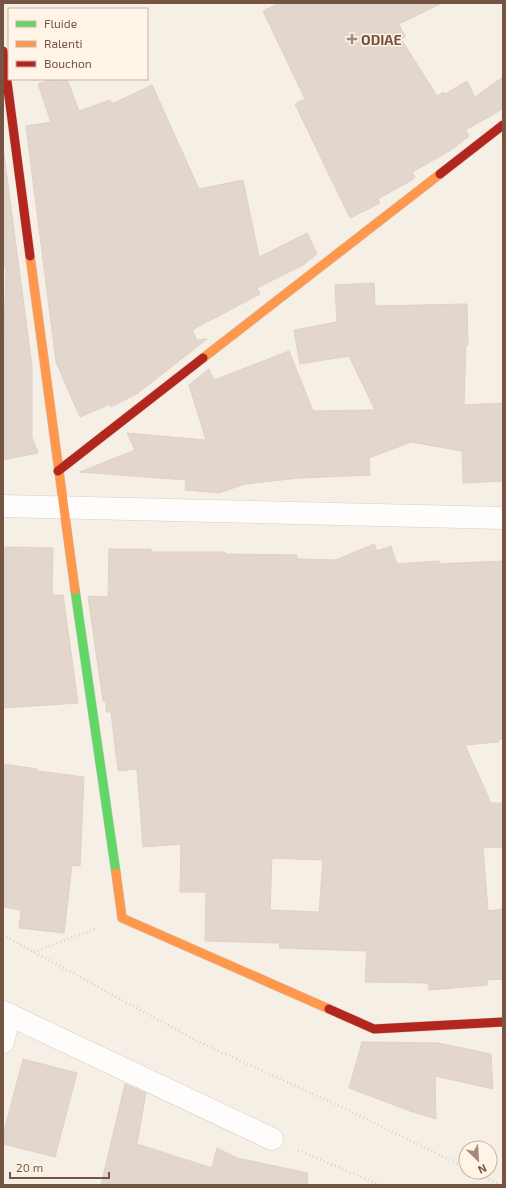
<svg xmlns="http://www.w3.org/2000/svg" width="506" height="1188" font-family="'Exo 2',sans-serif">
  <rect width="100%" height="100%" fill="#f6efe5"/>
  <path fill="#e3d6cd" stroke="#dfd1c7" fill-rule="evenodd" d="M 280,3 L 442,3 L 399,24 L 405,37 L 401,39 L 437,96 L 444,92 L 445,94 L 467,81 L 475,97 L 503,77 L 503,109 L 465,130 L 469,136 L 451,150 L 412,172 L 415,177 L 412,180 L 378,199 L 380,203 L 350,218 L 295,104 L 305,99 L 263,11 Z
    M 52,79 L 67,79 L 79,111 L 110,100 L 112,104 L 152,85 L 199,189 L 243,180 L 259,257 L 307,233 L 317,254 L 303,265 L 257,288 L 260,294 L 192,330 L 197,340 L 207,339 L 138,393 L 111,407 L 110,404 L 80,417 L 56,362 L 26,126 L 51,122 L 38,84 Z
    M 3,147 L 32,366 L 32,437 L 38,453 L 3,460 L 3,361 L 6,267 L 3,267 Z
    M 374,283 L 375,306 L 467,304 L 468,345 L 466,345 L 464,405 L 503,403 L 503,481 L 463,483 L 462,451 L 411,442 L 369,458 L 370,475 L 299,478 L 245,484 L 219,493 L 185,490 L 186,480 L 80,472 L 135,450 L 127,433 L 206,440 L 189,385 L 209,369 L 214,380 L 289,351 L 313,411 L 375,410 L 349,356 L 300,364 L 294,330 L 337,322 L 335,285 Z
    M 374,544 L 377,551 L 391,546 L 397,564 L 439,561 L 439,564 L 503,561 L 503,739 L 498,739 L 499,742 L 465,745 L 491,803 L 503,803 L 503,847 L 483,848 L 488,911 L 503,909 L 503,979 L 487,980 L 487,985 L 429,990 L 428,983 L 365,982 L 367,951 L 279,948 L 280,943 L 205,941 L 206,892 L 180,892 L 181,844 L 143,847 L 137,769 L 118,771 L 111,712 L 106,712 L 106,701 L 103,701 L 88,596 L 108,597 L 109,549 L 151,549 L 151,552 L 225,552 L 225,554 L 297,555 L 297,559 L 336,560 ZM 272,858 L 323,860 L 319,912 L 270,910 Z
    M 3,547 L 53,548 L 52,595 L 63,595 L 78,703 L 3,708 Z
    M 3,764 L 37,769 L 37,771 L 84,777 L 80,866 L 72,865 L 64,933 L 19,928 L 21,910 L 3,907 Z
    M 362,1042 L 438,1043 L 491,1054 L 493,1089 L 435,1076 L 436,1119 L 410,1111 L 349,1088 Z
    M 23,1059 L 77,1073 L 55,1157 L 3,1144 L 3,1135 Z
    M 125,1084 L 146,1093 L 137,1144 L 212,1168 L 217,1148 L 237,1158 L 308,1173 L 307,1185 L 101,1185 Z"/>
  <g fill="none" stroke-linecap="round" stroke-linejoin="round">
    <g stroke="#d8ccc3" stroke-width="23">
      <path id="street" d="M 3,506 L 503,518
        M 3,1012 L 272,1139
        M 3,1042 L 10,1015"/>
    </g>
    <g stroke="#d7cbc1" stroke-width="10">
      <path id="fast" d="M 75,590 L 116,873"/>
    </g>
    <g stroke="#d7cbc1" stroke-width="10">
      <path id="slow" d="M 30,256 L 75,590
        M 203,358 L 440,174
        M 116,873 L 122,918 L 329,1009"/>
    </g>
    <g stroke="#d7cbc1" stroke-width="10">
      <path id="jam" d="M 3,51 L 30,256
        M 440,174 L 503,125
        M 58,471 L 203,358
        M 329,1009 L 374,1029 L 503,1022"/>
    </g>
    <path stroke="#d9cfca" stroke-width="2.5" stroke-dasharray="1 3" stroke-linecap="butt" d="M 3,935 L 197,1041 L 346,1109 L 466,1168
      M 34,952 L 97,928
      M 298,1150 L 380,1185
      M 475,1172 L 501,1185"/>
    <use href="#street" stroke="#fefdfb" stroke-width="22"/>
    <use href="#fast" stroke="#63d668" stroke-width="9"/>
    <use href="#slow" stroke="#ff974d" stroke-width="9"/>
    <use href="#jam" stroke="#b3261e" stroke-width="9"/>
  </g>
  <path fill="#a38a7c" stroke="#fff4e6" stroke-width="1.5" d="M350 33h4v4h4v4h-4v4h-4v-4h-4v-4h4z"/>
  <g text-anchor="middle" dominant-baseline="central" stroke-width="3" stroke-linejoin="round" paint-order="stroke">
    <g font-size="14" font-weight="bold" fill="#765444" stroke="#fff4e6" text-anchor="start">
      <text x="361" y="39">ODIAE</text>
    </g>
  </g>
  <rect width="506" height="1188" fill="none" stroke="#765444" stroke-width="8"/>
  <rect x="8" y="8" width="140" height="72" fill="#fff4e6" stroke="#c8b4a5"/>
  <rect x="16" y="21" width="20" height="6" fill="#63d668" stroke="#c8b4a5"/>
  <text x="44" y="28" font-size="12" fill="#765444">Fluide</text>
  <rect x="16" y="41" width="20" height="6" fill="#ff974d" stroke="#c8b4a5"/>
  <text x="44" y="48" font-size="12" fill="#765444">Ralenti</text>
  <rect x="16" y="61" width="20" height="6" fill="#b3261e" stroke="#c8b4a5"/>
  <text x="44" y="68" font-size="12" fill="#765444">Bouchon</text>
  <g transform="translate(478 1160) rotate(155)"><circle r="19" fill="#fff4e6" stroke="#c8b4a5"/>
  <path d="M0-3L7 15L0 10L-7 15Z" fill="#a38a7c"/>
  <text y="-6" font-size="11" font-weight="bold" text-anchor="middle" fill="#765444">N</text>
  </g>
  <path d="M10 1172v6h99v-6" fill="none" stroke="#765444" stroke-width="2"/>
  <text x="16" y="1172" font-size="12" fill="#765444" stroke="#fff4e6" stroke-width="3" paint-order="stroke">20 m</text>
</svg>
